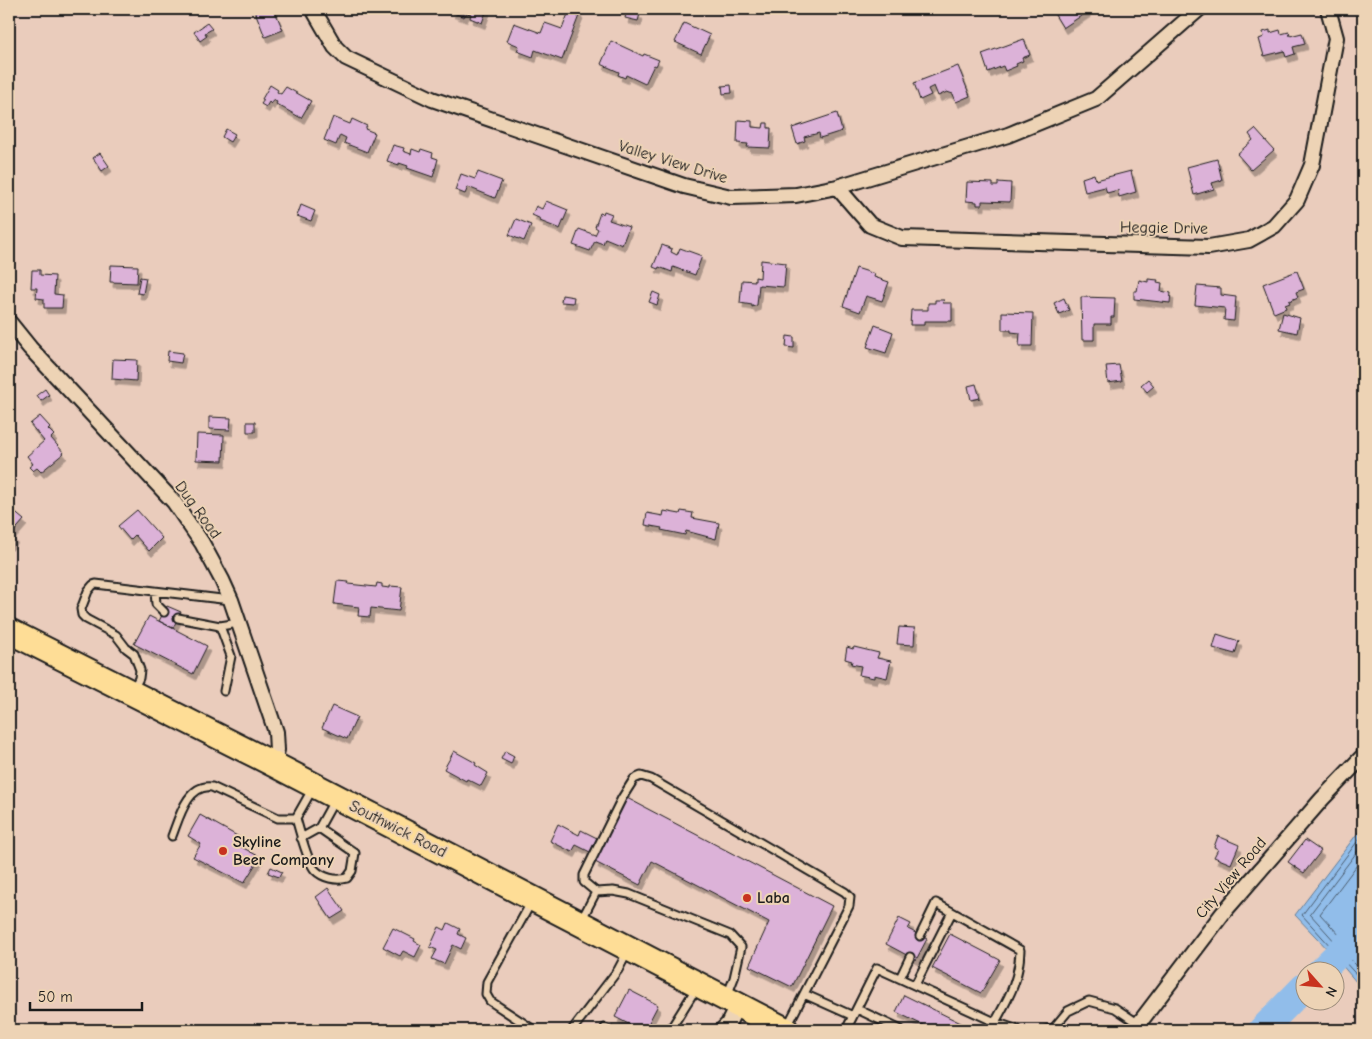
<svg xmlns="http://www.w3.org/2000/svg" width="1372" height="1039" font-family="'Comic Neue',sans-serif">
  <defs>
    <filter id="shadow"><feDropShadow dx="3" dy="5.5" stdDeviation="0" flood-color="#0004"/></filter>
  </defs>
  <rect width="100%" height="100%" fill="#eaccbc"/>
  <filter id="ink" filterUnits="userSpaceOnUse"><feTurbulence type="fractalNoise" baseFrequency=".02" numOctaves="2"/><feDisplacementMap in="SourceGraphic" scale="10" xChannelSelector="R" yChannelSelector="G"/><feConvolveMatrix kernelMatrix="1 2 1 2 8 2 1 2 1" color-interpolation-filters="sRGB"/></filter>
  <g filter="url(#ink)">
    <path fill="#91bdea" stroke="#627d98" d="M 1363,826 L 1363,990 L 1335,957 L 1295,915 Z"/>
    <g fill="none" stroke-linecap="round" stroke-linejoin="round">
      <path stroke="#4b5c6e" stroke-width="1" d="M 1363,834 L 1302,915 L 1363,982
        M 1363,844 L 1310,914 L 1363,973
        M 1363,857 L 1320,914 L 1363,961"/>
      <path stroke="#91bdea" stroke-width="28" d="M 1320,972 L 1350,942 L 1363,940
        M 1262,1030 L 1304,987"/>
    </g>
    <path fill="#dcb2d8" stroke="#1c1c1c" filter="url(#shadow)" d="M 254,9 L 274,9 L 283,30 L 265,37 Z
      M 453,9 L 487,9 L 482,23 L 470,18 L 471,14 L 466,13 L 464,17 L 451,12 Z
      M 570,9 L 580,13 L 562,60 L 535,50 L 533,57 L 517,51 L 519,46 L 507,41 L 514,23 L 541,33 L 545,23 L 562,29 Z
      M 1055,9 L 1087,9 L 1087,12 L 1063,28 L 1052,10 Z
      M 627,10 L 640,14 L 638,21 L 625,18 Z
      M 207,23 L 212,29 L 205,33 L 207,36 L 200,41 L 194,32 Z
      M 684,23 L 710,35 L 701,54 L 675,42 Z
      M 1270,30 L 1270,33 L 1280,30 L 1281,34 L 1289,32 L 1290,36 L 1302,33 L 1305,44 L 1293,47 L 1295,54 L 1286,57 L 1284,51 L 1264,56 L 1259,39 L 1264,37 L 1263,32 Z
      M 1024,39 L 1030,55 L 1022,58 L 1023,61 L 1016,64 L 1017,66 L 1005,71 L 1003,66 L 988,72 L 982,54 Z
      M 611,41 L 643,56 L 644,54 L 659,60 L 656,66 L 654,65 L 645,84 L 626,75 L 625,78 L 618,75 L 619,72 L 601,64 Z
      M 958,66 L 970,96 L 956,102 L 953,94 L 947,92 L 938,96 L 934,86 L 928,89 L 931,95 L 920,100 L 914,83 Z
      M 270,85 L 278,90 L 277,92 L 281,94 L 286,87 L 311,101 L 301,118 L 276,104 L 277,102 L 273,100 L 271,104 L 269,102 L 266,107 L 261,104 L 264,100 L 262,99 Z
      M 731,85 L 732,93 L 723,94 L 722,86 Z
      M 837,113 L 842,131 L 820,138 L 819,133 L 804,137 L 805,141 L 797,144 L 792,128 Z
      M 333,117 L 350,124 L 352,119 L 367,126 L 365,129 L 375,133 L 367,152 L 344,143 L 346,138 L 340,135 L 336,145 L 324,140 Z
      M 738,120 L 752,121 L 752,127 L 763,128 L 764,123 L 768,123 L 768,128 L 771,128 L 770,148 L 747,147 L 748,144 L 737,143 Z
      M 226,129 L 235,134 L 230,142 L 222,137 Z
      M 1255,129 L 1274,150 L 1251,170 L 1237,154 L 1253,140 L 1249,134 Z
      M 393,145 L 404,148 L 403,151 L 411,154 L 412,149 L 420,152 L 421,149 L 433,153 L 432,157 L 438,159 L 433,177 L 407,168 L 408,166 L 399,163 L 399,165 L 387,161 Z
      M 100,153 L 109,166 L 102,171 L 93,158 Z
      M 1217,159 L 1222,180 L 1212,183 L 1214,189 L 1194,195 L 1187,167 Z
      M 9,161 L 10,161 L 12,191 L 9,191 Z
      M 1131,171 L 1136,192 L 1119,197 L 1118,190 L 1107,193 L 1105,187 L 1085,192 L 1082,178 L 1094,174 L 1096,180 Z
      M 478,172 L 502,181 L 495,198 L 468,187 L 465,194 L 455,190 L 461,174 L 475,179 Z
      M 967,182 L 993,183 L 993,186 L 998,186 L 998,182 L 1011,183 L 1010,202 L 982,201 L 982,205 L 977,205 L 977,202 L 966,201 Z
      M 546,201 L 568,210 L 560,229 L 540,221 L 541,219 L 532,215 L 536,206 L 542,209 Z
      M 301,205 L 315,211 L 311,221 L 297,216 Z
      M 604,211 L 612,214 L 609,220 L 629,227 L 622,245 L 605,238 L 603,244 L 595,241 L 590,251 L 573,245 L 579,229 L 595,235 L 598,229 L 595,227 L 600,213 L 603,214 Z
      M 516,219 L 531,225 L 524,241 L 509,235 Z
      M 662,245 L 672,249 L 671,252 L 677,255 L 680,248 L 702,256 L 695,275 L 673,267 L 672,272 L 659,267 L 658,269 L 653,267 Z
      M 761,260 L 786,263 L 784,287 L 759,285 L 757,305 L 752,307 L 752,305 L 740,303 L 742,280 L 755,281 L 755,277 L 760,278 Z
      M 111,265 L 138,266 L 137,283 L 110,282 Z
      M 856,268 L 875,274 L 874,277 L 889,282 L 882,301 L 866,296 L 860,312 L 843,306 Z
      M 32,270 L 40,270 L 40,275 L 55,276 L 54,294 L 63,295 L 62,308 L 44,308 L 44,299 L 36,298 L 37,288 L 31,288 Z
      M 1297,271 L 1304,289 L 1296,292 L 1298,297 L 1289,301 L 1290,303 L 1285,305 L 1286,308 L 1274,313 L 1263,284 Z
      M 140,277 L 146,278 L 143,294 L 137,293 Z
      M 1148,279 L 1158,280 L 1157,282 L 1162,283 L 1161,291 L 1171,293 L 1170,303 L 1134,299 L 1134,291 L 1137,291 L 1139,280 L 1148,282 Z
      M 1197,286 L 1221,288 L 1221,295 L 1236,297 L 1234,321 L 1224,320 L 1225,308 L 1195,305 Z
      M 653,292 L 660,295 L 657,305 L 649,302 Z
      M 562,295 L 574,297 L 573,303 L 561,302 Z
      M 1081,297 L 1115,298 L 1114,317 L 1111,317 L 1111,324 L 1094,324 L 1094,340 L 1082,340 Z
      M 1064,298 L 1069,310 L 1059,314 L 1054,303 Z
      M 935,300 L 944,300 L 943,303 L 952,303 L 952,321 L 924,321 L 924,325 L 910,325 L 911,310 L 928,310 L 928,303 L 935,303 Z
      M 1002,312 L 1033,313 L 1032,346 L 1019,346 L 1020,333 L 1011,332 L 1011,330 L 1002,330 Z
      M 1283,313 L 1300,318 L 1297,333 L 1279,329 Z
      M 875,325 L 893,332 L 886,353 L 867,347 Z
      M 787,336 L 794,337 L 794,348 L 786,347 Z
      M 168,351 L 183,353 L 181,363 L 167,361 Z
      M 113,359 L 137,360 L 136,381 L 112,379 Z
      M 1119,365 L 1122,381 L 1108,383 L 1106,366 Z
      M 1148,379 L 1154,386 L 1147,392 L 1141,385 Z
      M 976,384 L 980,398 L 971,400 L 968,386 Z
      M 45,389 L 49,395 L 41,401 L 37,395 Z
      M 40,416 L 50,427 L 48,429 L 54,435 L 51,438 L 64,453 L 41,472 L 37,468 L 33,471 L 29,467 L 33,464 L 27,456 L 44,441 L 30,424 Z
      M 209,417 L 231,418 L 230,430 L 209,429 Z
      M 247,422 L 255,422 L 255,432 L 247,432 Z
      M 197,434 L 224,435 L 223,461 L 196,460 Z
      M 12,510 L 24,520 L 11,535 L 15,538 L 9,545 L 9,514 Z
      M 137,510 L 162,538 L 149,551 L 135,535 L 130,540 L 118,526 Z
      M 664,511 L 680,514 L 681,511 L 693,513 L 692,518 L 719,523 L 716,539 L 686,531 L 685,535 L 661,530 L 662,528 L 645,525 L 647,513 L 663,516 Z
      M 337,581 L 349,582 L 348,584 L 376,587 L 377,583 L 382,584 L 382,587 L 390,588 L 390,586 L 402,587 L 399,611 L 371,608 L 370,617 L 358,616 L 359,607 L 334,604 Z
      M 167,606 L 181,612 L 173,628 L 159,621 Z
      M 149,616 L 207,646 L 193,674 L 134,644 Z
      M 899,627 L 915,628 L 914,645 L 897,644 Z
      M 1217,634 L 1239,641 L 1235,654 L 1213,648 Z
      M 847,647 L 853,649 L 854,647 L 879,653 L 877,658 L 891,661 L 887,678 L 874,675 L 874,678 L 859,675 L 861,666 L 851,664 L 852,661 L 845,659 Z
      M 332,706 L 357,717 L 347,739 L 322,728 Z
      M 454,751 L 476,763 L 475,765 L 488,773 L 481,786 L 467,779 L 466,781 L 444,769 Z
      M 505,751 L 514,756 L 511,764 L 501,759 Z
      M 627,798 L 832,906 L 792,987 L 749,966 L 769,922 L 652,861 L 640,885 L 595,862 Z
      M 200,815 L 239,837 L 236,844 L 260,857 L 244,883 L 193,857 L 201,844 L 188,836 Z
      M 558,824 L 579,835 L 581,830 L 597,838 L 590,852 L 576,845 L 572,852 L 550,841 Z
      M 1218,836 L 1239,845 L 1231,864 L 1214,857 L 1218,849 L 1214,847 Z
      M 1305,840 L 1321,851 L 1304,873 L 1288,862 Z
      M 271,867 L 282,872 L 279,877 L 268,873 Z
      M 328,888 L 344,911 L 331,919 L 316,897 Z
      M 899,918 L 911,924 L 908,929 L 927,939 L 916,960 L 886,944 Z
      M 448,923 L 460,929 L 458,934 L 466,938 L 461,949 L 453,945 L 444,964 L 432,959 L 437,950 L 430,947 L 439,927 L 445,930 Z
      M 393,928 L 415,939 L 414,941 L 421,945 L 415,957 L 403,951 L 400,956 L 383,947 Z
      M 950,934 L 1000,960 L 981,993 L 932,968 Z
      M 629,990 L 658,1005 L 645,1030 L 640,1030 L 615,1017 Z
      M 904,995 L 975,1030 L 933,1030 L 896,1012 Z"/>
    <g fill="none" stroke-linecap="round" stroke-linejoin="round">
      <g stroke="#1c1c1c" stroke-width="11">
        <path id="lane" d="M 155,591 L 156,604 L 164,612
          M 178,618 L 220,626 L 239,623
          M 220,626 L 231,656 L 224,691
          M 133,690 L 139,678 L 140,670 L 134,654 L 126,648 L 116,635 L 86,619 L 82,615 L 81,609 L 88,591 L 93,585 L 96,584 L 230,600
          M 313,788 L 296,818 C 299,829 308,863 315,870 C 323,878 336,881 347,878 L 352,871 L 355,853 L 319,828
          M 172,836 C 179,818 188,783 212,787 L 278,818 L 296,818
          M 301,838 L 319,828 L 335,799
          M 596,892 L 584,882 L 584,875 L 622,798 L 634,779 L 641,776 L 651,779 L 845,892 L 850,897 L 849,906 L 787,1027
          M 532,901 L 487,982 L 486,994 L 490,1001 L 534,1030
          M 582,919 L 596,892 L 613,891 L 629,894 L 730,935 L 741,947 L 734,978 L 727,996
          M 920,936 L 936,903 L 1020,950 C 1019,985 1006,1001 991,1030
          M 900,978 L 910,957
          M 915,985 L 952,912
          M 804,994 L 853,1016
          M 857,1009 L 901,1030
          M 605,1028 L 609,1030
          M 572,1030 L 618,970 L 628,951
          M 670,1030 L 697,987
          M 846,1030 L 877,968 L 995,1022 L 1018,1030
          M 1046,1030 L 1053,1029 L 1068,1011 L 1089,1001 L 1115,1008 L 1139,1024"/>
      </g>
      <g stroke="#1c1c1c" stroke-width="18">
        <path id="street" d="M 313,9 L 335,47 L 346,58 L 432,99 L 684,186 L 731,197 L 796,195 L 837,187 L 1008,135 L 1096,99 L 1199,9
          M 837,187 L 870,225 L 902,238 L 1209,247 L 1249,240 L 1274,226 L 1297,200 L 1312,165 L 1336,38 L 1328,9
          M 9,322 L 30,348 L 174,502 L 202,543 L 222,580 L 231,600 L 276,732 L 277,750 L 273,764
          M 722,1030 L 728,1024 L 738,1004
          M 1134,1030 L 1223,913 L 1322,799 L 1363,756"/>
      </g>
      <g stroke="#1c1c1c" stroke-width="28">
        <path id="highway" d="M 9,631 L 273,764 L 786,1030"/>
      </g>
      <use href="#lane" stroke="#edd3b5" stroke-width="7"/>
      <use href="#street" stroke="#edd3b5" stroke-width="14"/>
      <use href="#highway" stroke="#fedd96" stroke-width="24"/>
    </g>
  </g>
  <g fill="#c8321e" stroke="#edd3b5" stroke-width="2">
    <circle cx="223" cy="851" r="5"/>
    <circle cx="747" cy="898" r="5"/>
  </g>
  <g text-anchor="middle" dominant-baseline="central" stroke-width="4" stroke-linejoin="round" paint-order="stroke">
    <g font-size="16" fill="#1c1c1c" stroke="#edd3b5">
      <text transform="translate(673 162) rotate(17)">Valley View Drive</text>
      <text transform="translate(1164 228) rotate(1)">Heggie Drive</text>
      <text transform="translate(198 510) rotate(54)">Dug Road</text>
      <text transform="translate(398 829) rotate(27)">Southwick Road</text>
      <text transform="translate(1231 878) rotate(-50)">City View Road</text>
    </g>
    <g font-size="16" font-weight="bold" fill="#1c1c1c" stroke="#edd3b5" text-anchor="start">
      <text x="233" y="842">Skyline<tspan x="233" dy="18">Beer Company</tspan></text>
      <text x="757" y="898">Laba</text>
    </g>
  </g>
  <rect width="1372" height="1039" fill="none" stroke="#edd3b5" stroke-width="30"/>
  <rect x="15" y="15" width="1342" height="1009" fill="none" stroke="#1c1c1c" stroke-width="2" filter="url(#ink)"/>
  <g transform="translate(1320 986) rotate(117)"><circle r="24" fill="#edd3b5" stroke="#998a78"/>
  <path d="M0-4L9 19L0 12L-9 19Z" fill="#c8321e"/>
  <text y="-8" font-size="14" font-weight="bold" text-anchor="middle" fill="#1c1c1c">N</text>
  </g>
  <path d="M30 1002v8h112v-8" fill="none" stroke="#1c1c1c" stroke-width="2.5"/>
  <text x="38" y="1002" font-size="15" fill="#1c1c1c" stroke="#edd3b5" stroke-width="4" paint-order="stroke">50 m</text>
</svg>
